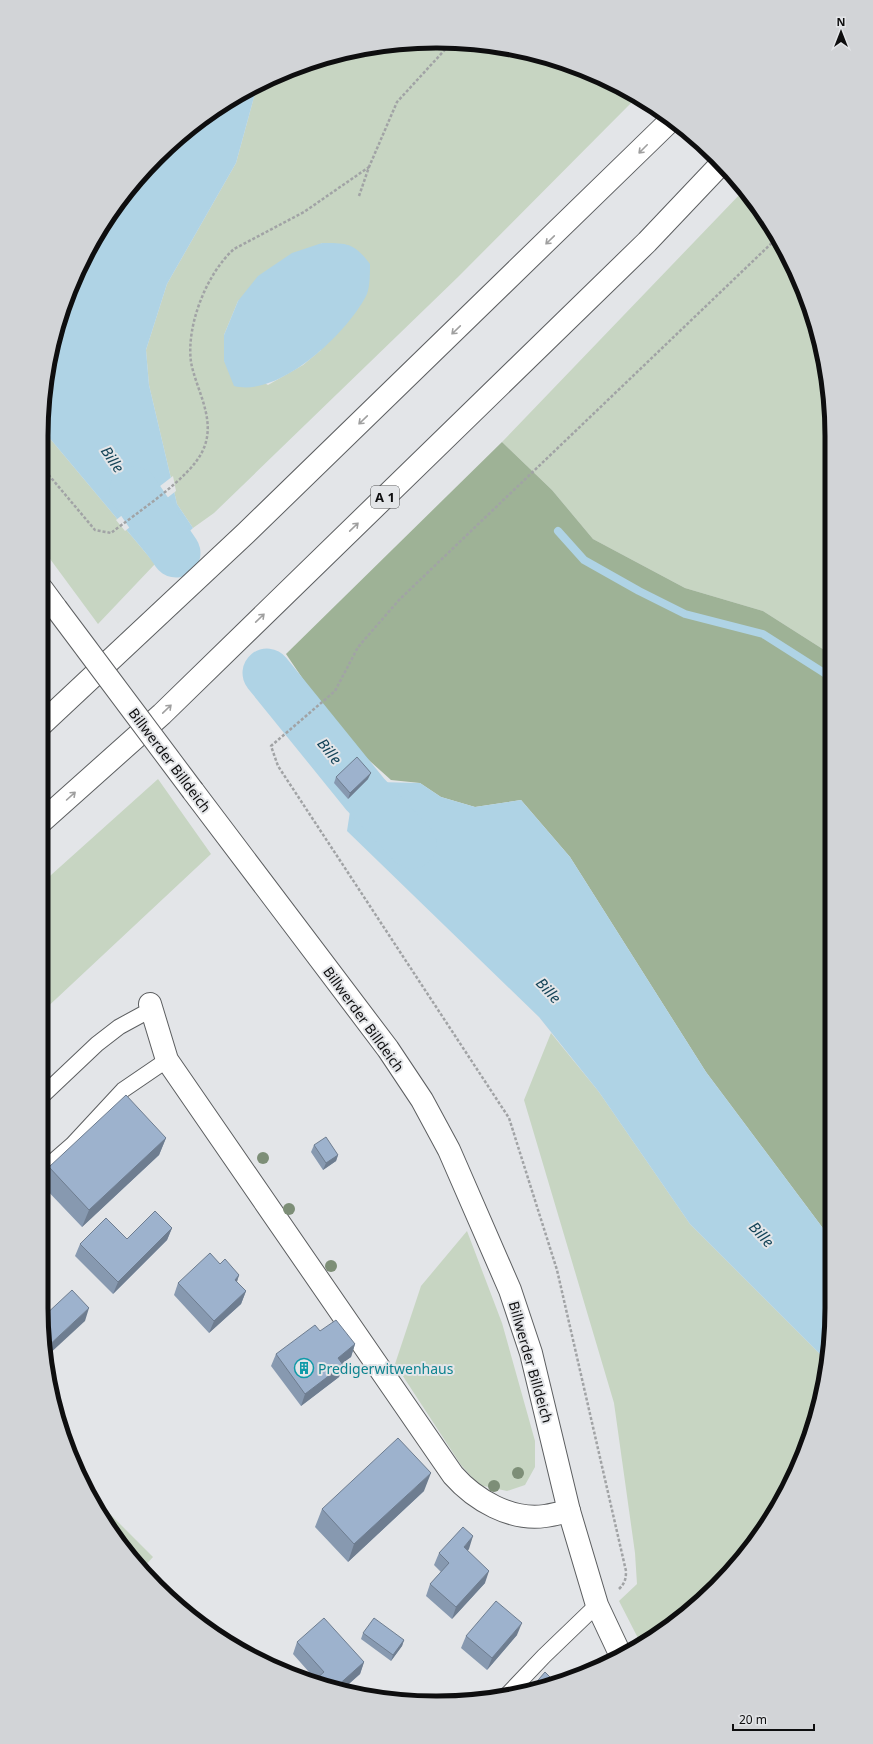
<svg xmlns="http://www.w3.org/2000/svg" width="873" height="1744" font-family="'Noto Sans',sans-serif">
  <rect width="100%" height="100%" fill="#e3e5e8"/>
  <path fill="#c7d5c2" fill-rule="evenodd" d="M 462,42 L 539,54 L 611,82 L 636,98 L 458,277 L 214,513 L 193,528 L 177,504 L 149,385 L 146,350 L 167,284 L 236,163 L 257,86 L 309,62 L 385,44 ZM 322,243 L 321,350 L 303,365 L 268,385 L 224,361 L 224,335 L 238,301 Z
    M 743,191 L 765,217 L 811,309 L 829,385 L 829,653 L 763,611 L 685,588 L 593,539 L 552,490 L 502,442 Z
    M 42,429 L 155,564 L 98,624 L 42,548 Z
    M 158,779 L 211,854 L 41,1013 L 41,884 Z
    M 551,1033 L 599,1092 L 690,1224 L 827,1361 L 819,1410 L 791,1482 L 765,1527 L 716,1587 L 677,1621 L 641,1644 L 619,1601 L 637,1584 L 635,1553 L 614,1403 L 524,1100 Z
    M 467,1231 L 502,1323 L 535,1441 L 535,1467 L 525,1485 L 507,1491 L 479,1485 L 461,1465 L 395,1364 L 421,1286 Z
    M 89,1493 L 153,1557 L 142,1569 C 121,1547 101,1521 89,1493 Z"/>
  <path fill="#9eb296" d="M 502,442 L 552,490 L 593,539 L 685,588 L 763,611 L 829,653 L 831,1239 L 706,1072 L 570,857 L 521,800 L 475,807 L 441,797 L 420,783 L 391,780 L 341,735 L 286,654 Z"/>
  <path fill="#afd3e5" d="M 257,86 L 236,163 L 167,284 L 146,350 L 149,385 L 177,504 L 193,528 L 155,564 L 42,429 L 42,411 L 54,334 L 82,262 L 123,196 L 176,139 L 239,94 Z
    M 322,243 C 348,243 354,243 370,264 C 370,273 370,286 367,294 C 348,333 279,398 234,386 L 224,361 L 224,335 L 238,301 L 258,276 L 292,253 Z
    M 376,782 L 420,783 L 441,797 L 475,807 L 521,800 L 570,857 L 706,1072 L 831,1239 L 831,1333 L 827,1361 L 690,1224 L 599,1092 L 539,1017 L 347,831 L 351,805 L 365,794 Z"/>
  <path fill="#e3e5e8" d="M 173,476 L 176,491 L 125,531 L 116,520 Z"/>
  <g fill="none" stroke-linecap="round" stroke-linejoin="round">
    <path stroke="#afd3e5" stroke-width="8" d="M 558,531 L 584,560 L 639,591 L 685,614 L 763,634 L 829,676"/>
    <path stroke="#afd3e5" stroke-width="49" d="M 134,491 L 176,553
      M 267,673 L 365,794 L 412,844"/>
    <g stroke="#5c5e60" stroke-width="17">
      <path id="lane" d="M 41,1097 L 97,1044 L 119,1027 L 152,1009
        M 41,1172 L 72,1145 L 123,1090 L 167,1060
        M 506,1696 L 544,1656 L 597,1605"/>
    </g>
    <g stroke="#5c5e60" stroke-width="24">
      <path id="street" d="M 150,1004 L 167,1060 L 453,1475 C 475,1500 511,1521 545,1516 C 553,1515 561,1513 569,1511"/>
    </g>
    <g stroke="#5c5e60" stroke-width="24">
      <path id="secondary" d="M 42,589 L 56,608
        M 193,791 L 388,1049 L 422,1100 L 449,1150 L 510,1290 L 531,1353 L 569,1511 L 597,1605 L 621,1656"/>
    </g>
    <g stroke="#5c5e60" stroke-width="24">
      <path id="highway" d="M 42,724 L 246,533 L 670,121
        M 41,822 L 162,714 L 647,242 L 720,165"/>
    </g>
    <path stroke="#a1a3a5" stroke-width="2.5" stroke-dasharray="3 2" stroke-linecap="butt" d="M 359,196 L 369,167 L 397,102 L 452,42
      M 42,467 L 95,530 L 111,533 C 136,513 191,478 203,450 C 217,420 196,390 191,362 C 186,325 207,273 234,249 L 304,212 L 369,167
      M 619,1589 C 625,1583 626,1579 626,1571 L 557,1270 L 509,1118 L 278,766 L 271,746 L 335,691 L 358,647 L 399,600 L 776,239"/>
    <use href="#lane" stroke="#fff" stroke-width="15"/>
    <use href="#street" stroke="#fff" stroke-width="22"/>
    <use href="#secondary" stroke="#fff" stroke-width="22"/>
    <use href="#highway" stroke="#fff" stroke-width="22"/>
    <g stroke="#5c5e60" stroke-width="24" stroke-linecap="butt">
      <path id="secondary-bridge" d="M 56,608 L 193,791"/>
    </g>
    <use href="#secondary-bridge" stroke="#fff" stroke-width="22"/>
  </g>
  <g fill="#7d8e77">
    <circle cx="263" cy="1158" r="6"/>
    <circle cx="289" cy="1209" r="6"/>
    <circle cx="331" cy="1266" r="6"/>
    <circle cx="518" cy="1473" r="6"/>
    <circle cx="494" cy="1486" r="6"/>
  </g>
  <path fill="#8799b0" d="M 336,777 L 368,779 L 348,799 L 334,783 Z
    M 166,1138 L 159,1155 L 82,1227 L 42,1185 L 49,1167 Z
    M 314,1145 L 338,1155 L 336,1161 L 323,1170 L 311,1152 Z
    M 172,1228 L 167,1240 L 113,1294 L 75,1256 L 80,1244 L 127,1239 Z
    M 220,1264 L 239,1275 L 237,1282 L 246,1291 L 241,1304 L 209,1333 L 174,1295 L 178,1283 Z
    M 320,1331 L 355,1344 L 351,1357 L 342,1363 L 343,1365 L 339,1377 L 301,1406 L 271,1366 L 276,1354 Z
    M 424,1491 L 348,1562 L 315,1527 L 322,1509 Z
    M 469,1549 L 467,1551 L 485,1583 L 452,1619 L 426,1596 L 430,1584 L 441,1572 L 434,1565 L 439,1553 Z
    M 363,1633 L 404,1640 L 402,1646 L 391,1661 L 361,1639 Z
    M 517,1635 L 487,1670 L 461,1648 L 466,1636 Z
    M 297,1642 L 364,1662 L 360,1674 L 342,1690 L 315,1682 L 316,1680 L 293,1654 Z"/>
  <path fill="#6e7d90" d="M 371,773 L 368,779 L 348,799 L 350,793 Z
    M 166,1138 L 159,1155 L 82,1227 L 89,1210 Z
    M 338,1155 L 336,1161 L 323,1170 L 326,1163 Z
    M 172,1228 L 167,1240 L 113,1294 L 118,1282 Z
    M 239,1275 L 235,1287 L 235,1280 Z
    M 246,1291 L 241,1304 L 209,1333 L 214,1321 Z
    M 89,1308 L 85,1321 L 46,1357 L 45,1349 Z
    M 355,1344 L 351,1357 L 333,1370 L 338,1358 Z
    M 343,1365 L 339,1377 L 301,1406 L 305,1394 Z
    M 431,1473 L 424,1491 L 348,1562 L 354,1544 Z
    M 473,1536 L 469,1549 L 459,1560 L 464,1547 Z
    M 489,1571 L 485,1583 L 452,1619 L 456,1607 Z
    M 522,1623 L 517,1635 L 487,1670 L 492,1658 Z
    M 404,1640 L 402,1646 L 391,1661 L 393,1655 Z
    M 364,1662 L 360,1674 L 342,1690 L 335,1688 Z"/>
  <path fill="#9db2cd" stroke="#6e7d90" d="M 357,757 L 371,773 L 350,793 L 336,777 Z
    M 126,1095 L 166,1138 L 89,1210 L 49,1167 Z
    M 326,1137 L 338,1155 L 326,1163 L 314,1145 Z
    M 155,1211 L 172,1228 L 118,1282 L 80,1244 L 106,1218 L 127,1239 Z
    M 210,1253 L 220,1264 L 225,1259 L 239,1275 L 235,1280 L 246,1291 L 214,1321 L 178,1283 Z
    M 72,1290 L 89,1308 L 45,1349 L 42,1318 Z
    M 336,1320 L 355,1344 L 338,1358 L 343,1365 L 305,1394 L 276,1354 L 315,1325 L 320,1331 Z
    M 398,1438 L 431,1473 L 354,1544 L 322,1509 Z
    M 463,1527 L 473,1536 L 464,1547 L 489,1571 L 456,1607 L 430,1584 L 449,1563 L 439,1553 Z
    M 496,1601 L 522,1623 L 492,1658 L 466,1636 Z
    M 324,1618 L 364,1662 L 335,1688 L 321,1684 L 316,1679 L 324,1672 L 297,1642 Z
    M 374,1618 L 404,1640 L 393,1655 L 363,1633 Z
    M 545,1672 L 556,1683 L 539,1689 L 528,1692 Z"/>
  <defs><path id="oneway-shaft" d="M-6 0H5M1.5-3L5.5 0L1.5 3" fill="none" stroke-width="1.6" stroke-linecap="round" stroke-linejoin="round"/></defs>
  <g stroke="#9f9f9f">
    <use href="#oneway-shaft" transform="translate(643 149) rotate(135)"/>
    <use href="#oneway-shaft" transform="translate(550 240) rotate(136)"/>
    <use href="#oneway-shaft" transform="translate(456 330) rotate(136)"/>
    <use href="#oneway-shaft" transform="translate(363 420) rotate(136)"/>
    <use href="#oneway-shaft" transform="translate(354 527) rotate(-44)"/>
    <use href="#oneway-shaft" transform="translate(260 618) rotate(-44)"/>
    <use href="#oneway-shaft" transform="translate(167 709) rotate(-44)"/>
    <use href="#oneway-shaft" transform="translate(71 796) rotate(-42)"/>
  </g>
  <defs>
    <g id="building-ring" transform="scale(1)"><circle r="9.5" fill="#e3e5e8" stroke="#0f9aa8" stroke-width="1.5"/><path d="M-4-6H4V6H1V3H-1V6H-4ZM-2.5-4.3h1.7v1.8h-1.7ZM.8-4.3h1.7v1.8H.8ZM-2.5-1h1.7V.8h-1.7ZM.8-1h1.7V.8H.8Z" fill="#0f9aa8"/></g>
  </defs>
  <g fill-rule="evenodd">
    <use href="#building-ring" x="304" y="1368"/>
  </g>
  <g text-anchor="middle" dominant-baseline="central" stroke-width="4" stroke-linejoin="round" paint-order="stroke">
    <rect fill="#e3e5e8" stroke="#4e4e50" stroke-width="1" x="371" y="486" width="28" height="22" rx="3"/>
    <g font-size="13" font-weight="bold" fill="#0e0e0f">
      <text x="385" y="497">A 1</text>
    </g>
    <g font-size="14" fill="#0e0e0f" stroke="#e3e5e8">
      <text transform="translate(170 760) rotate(53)">Billwerder Billdeich</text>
      <text transform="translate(364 1019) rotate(54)">Billwerder Billdeich</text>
      <text transform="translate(531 1362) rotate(74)">Billwerder Billdeich</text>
    </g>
    <g font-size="14" fill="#0d838f" stroke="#e3e5e8" text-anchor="start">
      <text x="318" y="1368">Predigerwitwenhaus</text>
    </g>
    <g font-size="15" font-style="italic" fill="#144458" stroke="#e3e5e8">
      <text transform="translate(113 459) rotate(56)">Bille</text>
      <text transform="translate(330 751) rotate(51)">Bille</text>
      <text transform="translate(549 990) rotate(47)">Bille</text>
      <text transform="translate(762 1234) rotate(47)">Bille</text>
    </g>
  </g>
  <path d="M0 0H873V1744H0ZM436 48H437A388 388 0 0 1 825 436V1308A388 388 0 0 1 437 1696H436A388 388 0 0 1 48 1308V436A388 388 0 0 1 436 48Z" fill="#d2d4d7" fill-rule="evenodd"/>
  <path fill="none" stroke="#0e0e0f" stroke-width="5" d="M436 48H437A388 388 0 0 1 825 436V1308A388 388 0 0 1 437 1696H436A388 388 0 0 1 48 1308V436A388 388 0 0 1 436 48Z"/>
  <g transform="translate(841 32)" stroke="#e3e5e8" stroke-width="3" paint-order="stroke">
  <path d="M0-3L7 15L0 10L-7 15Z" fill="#0e0e0f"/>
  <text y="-6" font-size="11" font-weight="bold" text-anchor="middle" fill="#0e0e0f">N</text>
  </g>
  <path d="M733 1724v6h81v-6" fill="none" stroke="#0e0e0f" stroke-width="2"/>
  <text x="739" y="1724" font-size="12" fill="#0e0e0f" stroke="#e3e5e8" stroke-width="3" paint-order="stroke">20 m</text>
</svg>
